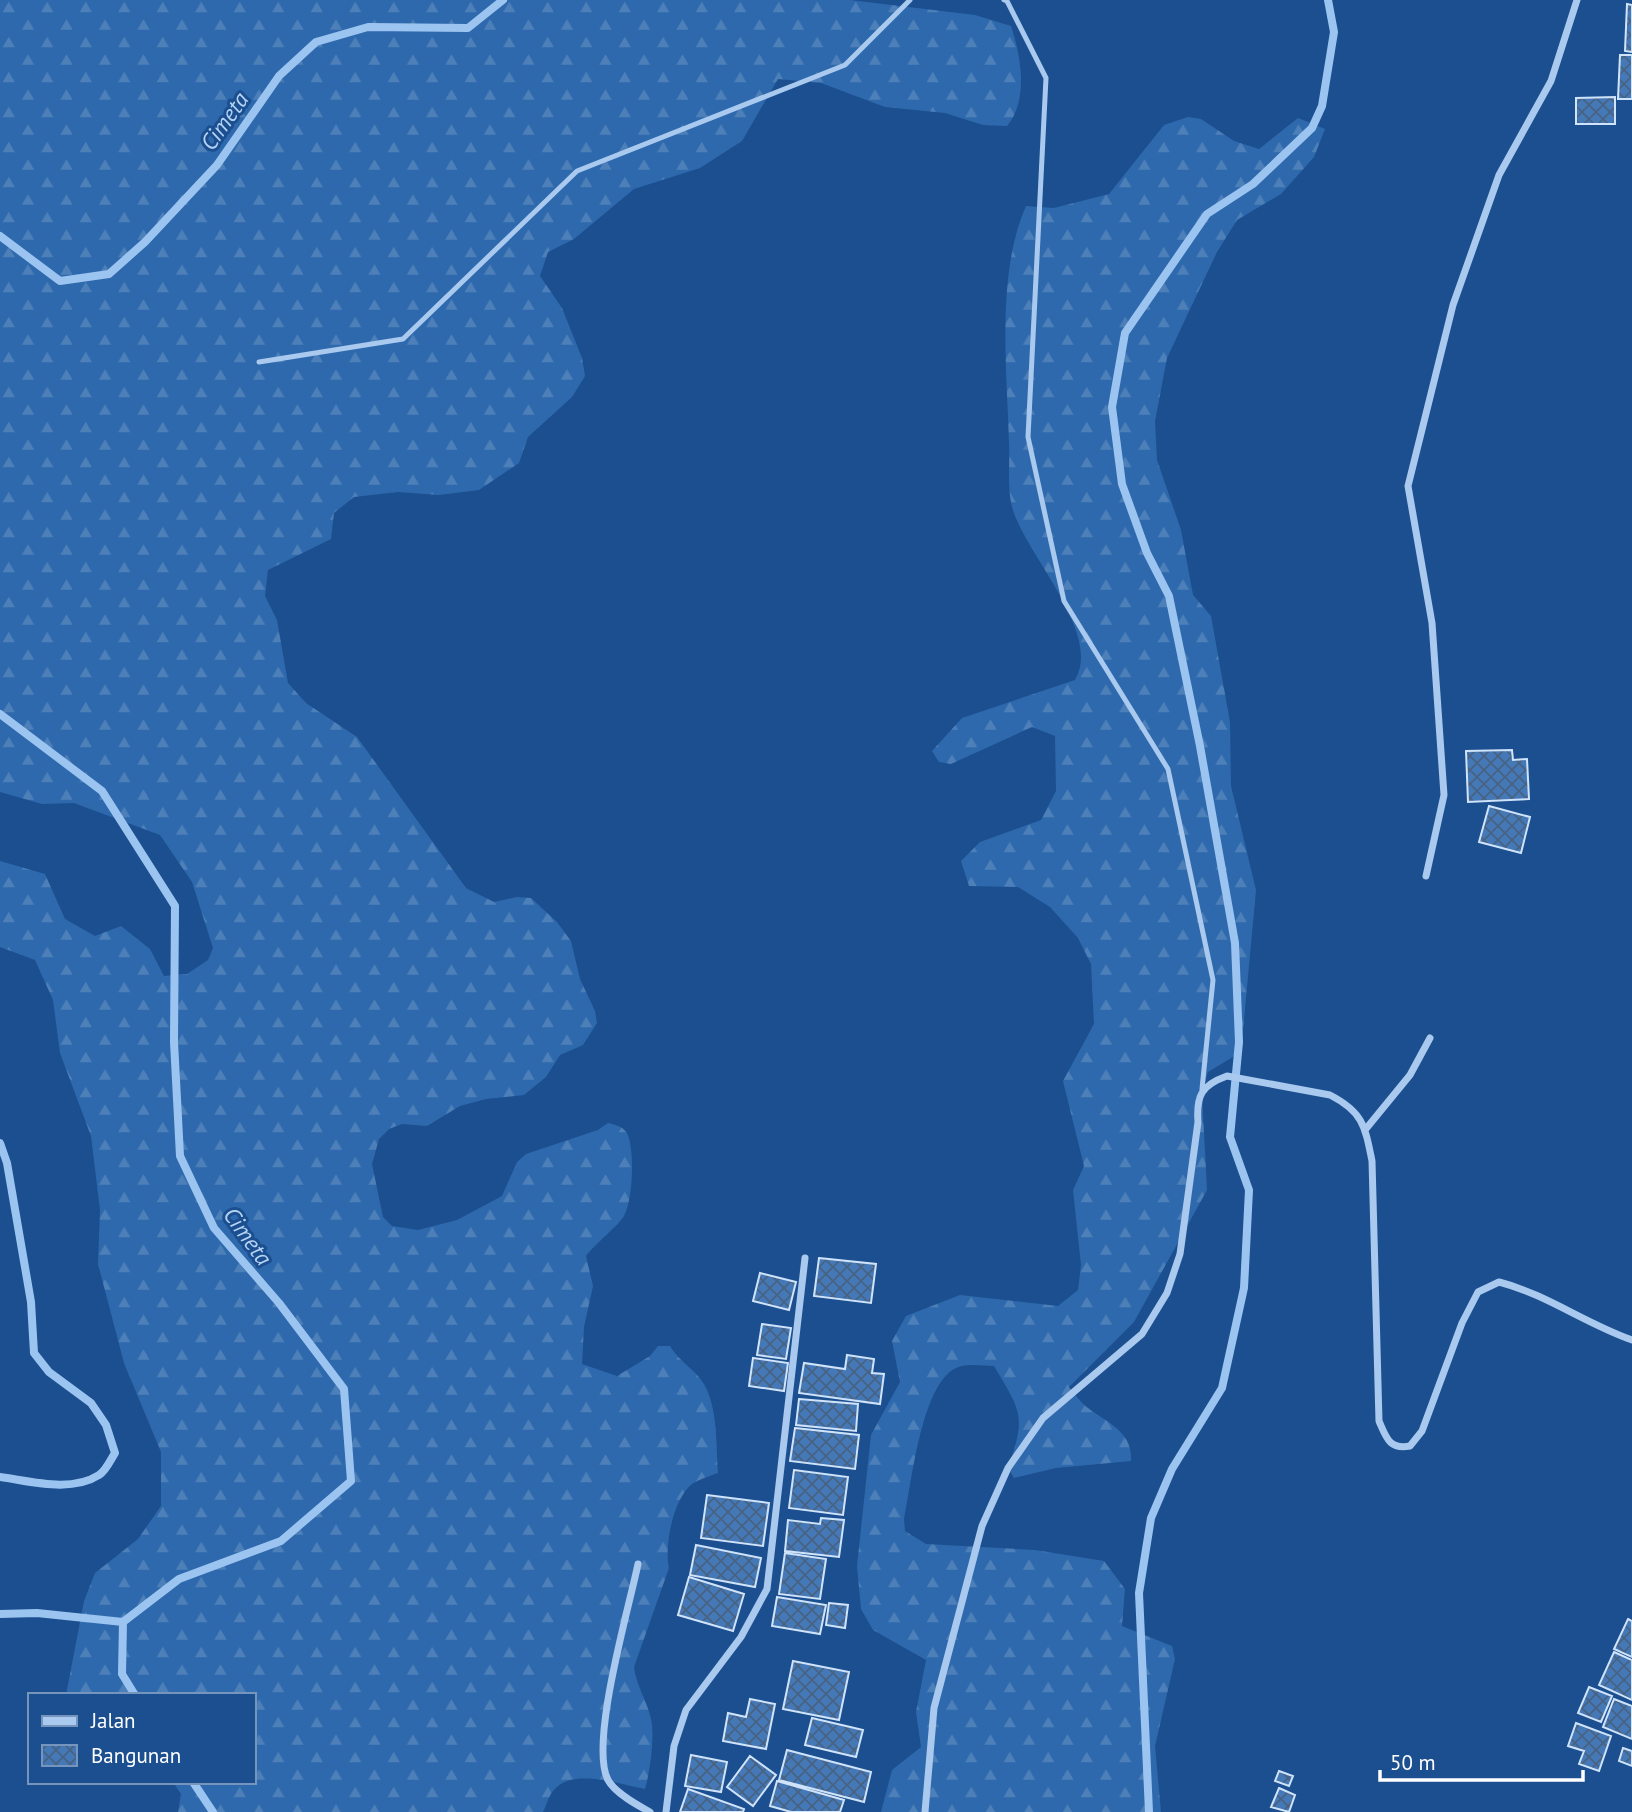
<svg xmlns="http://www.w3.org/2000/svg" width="1632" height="1812" font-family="'PT Sans',sans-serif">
  <defs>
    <pattern id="forest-firs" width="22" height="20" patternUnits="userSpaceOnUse" patternTransform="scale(1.75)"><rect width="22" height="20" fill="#2e69ad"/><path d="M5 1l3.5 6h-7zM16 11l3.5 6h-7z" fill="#4d80b9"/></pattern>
    <pattern id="building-cross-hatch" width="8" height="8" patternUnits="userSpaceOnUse" patternTransform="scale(1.75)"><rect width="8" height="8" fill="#4478b7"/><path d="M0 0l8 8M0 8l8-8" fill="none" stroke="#486282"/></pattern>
  </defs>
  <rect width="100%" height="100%" fill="#1b4f8f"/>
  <path fill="url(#forest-firs)" d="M 0,0 L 850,0 L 975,15 L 1011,26 C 1021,56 1029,100 1007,126 L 983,125 L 945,113 L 885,107 L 821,83 L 778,79 L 742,141 L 700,168 L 634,189 L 574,239 L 548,252 L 540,276 L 562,308 L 582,358 L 585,376 L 572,397 L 528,437 L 519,463 L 479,490 L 439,495 L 398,492 L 354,497 L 334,513 L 331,539 L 268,570 L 265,596 L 277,620 L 288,683 L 306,703 L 357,737 L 466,888 L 494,902 L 517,897 L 531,898 L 557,922 L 571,941 L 580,979 L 595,1011 L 597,1023 L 583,1045 L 560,1055 L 546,1077 L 524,1095 L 486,1099 L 460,1106 L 427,1126 L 402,1124 L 389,1129 L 379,1139 L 372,1164 L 383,1217 L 392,1226 L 418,1230 L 457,1220 L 502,1196 L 517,1162 L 526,1154 L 598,1130 L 608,1123 C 616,1125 622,1126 627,1133 C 635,1149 633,1200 624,1216 C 618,1226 596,1243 586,1256 L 593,1286 L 584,1327 L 582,1364 L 617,1376 L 650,1356 L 658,1346 L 670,1346 C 679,1362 695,1369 704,1384 C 718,1409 716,1445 718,1473 C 710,1476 700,1479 692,1484 C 673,1499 664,1546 669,1568 L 634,1667 C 636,1685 647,1701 651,1719 C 655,1736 650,1772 645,1789 C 622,1785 577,1769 557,1787 C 549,1793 547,1804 543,1812 L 178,1812 L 181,1794 L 173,1782 L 254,1782 L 254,1695 L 66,1695 L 84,1601 L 95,1573 L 138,1539 L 161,1506 L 161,1452 L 124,1363 L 98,1264 L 100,1210 L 91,1136 L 60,1053 L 53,1000 L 35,960 L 0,947 L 0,861 L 45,874 L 65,919 L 95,936 L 121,926 L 150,949 L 164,976 L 187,974 L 208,960 L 213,948 L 192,882 L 160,835 L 74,803 L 42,804 L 0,792 Z
    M 1188,117 L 1201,119 L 1234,141 L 1259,149 L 1298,118 L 1325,129 L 1314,157 L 1281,194 L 1237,220 L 1217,252 L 1167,358 L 1155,421 L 1157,460 L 1181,530 L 1193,595 L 1211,616 L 1230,722 L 1231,786 L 1256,890 L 1241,1052 L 1208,1072 L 1202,1094 L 1207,1190 L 1134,1322 L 1069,1387 C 1075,1394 1081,1403 1088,1408 C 1108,1423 1133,1432 1131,1461 L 1056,1468 L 1014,1478 L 1008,1468 C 1026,1416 1022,1413 994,1366 C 984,1366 966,1363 956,1368 C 921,1385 912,1482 904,1519 L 905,1531 L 926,1544 L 1035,1550 L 1104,1561 L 1125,1589 L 1122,1626 L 1172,1646 L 1175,1659 L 1155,1746 L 1161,1812 L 881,1812 L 892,1770 L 921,1747 L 916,1712 L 926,1660 L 873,1630 L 861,1609 L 857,1566 L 871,1435 L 900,1382 L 892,1341 L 906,1316 L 960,1295 L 1058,1306 L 1078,1290 L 1081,1265 L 1073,1190 L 1084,1166 L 1063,1081 L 1094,1024 L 1091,964 L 1078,938 L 1050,907 L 1018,887 L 969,886 L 961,861 L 980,842 L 1041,820 L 1056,791 L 1055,736 L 1032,727 L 951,764 L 939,762 L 932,751 L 962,718 L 1075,680 C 1103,633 1025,554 1012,507 C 1007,488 1010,462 1009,443 C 1007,369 996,274 1026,206 L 1054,208 L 1109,194 L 1164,125 Z"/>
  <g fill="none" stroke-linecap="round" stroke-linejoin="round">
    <path stroke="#9cc4f0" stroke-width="8" d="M 0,236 L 60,281 L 109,274 L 145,242 L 217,165 L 279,76 L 316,42 L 368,27 L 468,28 L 503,0
      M 0,714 L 102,791 L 175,906 L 174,1042 L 180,1156 L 214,1228 L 279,1303 L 344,1389 L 351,1481 L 281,1541 L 179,1579 L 123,1622 L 122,1674 L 135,1695
      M 0,1143 L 7,1163 L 31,1302 L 34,1353 L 49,1372 L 91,1403 L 106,1425 L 115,1453 C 111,1459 106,1471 99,1475 C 71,1493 30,1481 0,1477
      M 0,1614 L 37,1613 L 123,1622
      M 193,1782 L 213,1812
      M 1149,1812 L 1139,1593 L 1151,1518 L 1172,1469 L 1222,1388 L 1244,1288 L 1249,1190 L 1230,1137 L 1239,1042 L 1235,943 L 1200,746 L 1169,596 L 1147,553 L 1122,484 L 1112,407 L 1125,333 L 1207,214 L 1253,184 L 1312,128 L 1322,106 L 1334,32 L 1328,0"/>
  </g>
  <path fill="url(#building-cross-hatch)" stroke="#cfe3fa" stroke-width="2" d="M 1627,4 L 1632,5 L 1632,52 L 1625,51 Z
    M 1620,55 L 1632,55 L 1632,99 L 1618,99 Z
    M 1615,97 L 1615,124 L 1576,124 L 1576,98 Z
    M 1512,750 L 1513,760 L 1527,759 L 1529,799 L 1468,802 L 1466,751 Z
    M 1489,806 L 1530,817 L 1521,853 L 1479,842 Z
    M 819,1258 L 876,1264 L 871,1303 L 814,1296 Z
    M 760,1273 L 796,1282 L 789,1310 L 753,1301 Z
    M 762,1324 L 791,1328 L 786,1359 L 757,1355 Z
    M 847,1355 L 874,1359 L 872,1373 L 884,1374 L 880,1404 L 799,1393 L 804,1363 L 845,1369 Z
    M 753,1358 L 788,1363 L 784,1391 L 749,1386 Z
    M 799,1399 L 858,1404 L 856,1431 L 796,1425 Z
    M 795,1428 L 859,1435 L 855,1469 L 790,1461 Z
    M 794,1470 L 848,1477 L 843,1515 L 789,1508 Z
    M 707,1495 L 769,1503 L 763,1546 L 701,1538 Z
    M 821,1518 L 844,1520 L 839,1557 L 785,1551 L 788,1520 L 820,1524 Z
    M 696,1545 L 761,1558 L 755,1587 L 690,1575 Z
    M 785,1553 L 826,1559 L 820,1599 L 779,1594 Z
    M 689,1577 L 744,1594 L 733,1631 L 678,1615 Z
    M 777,1597 L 826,1605 L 820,1634 L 772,1626 Z
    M 829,1603 L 848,1605 L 845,1628 L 826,1625 Z
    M 1628,1619 L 1632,1621 L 1632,1657 L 1614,1649 Z
    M 1614,1652 L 1632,1660 L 1632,1700 L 1599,1685 Z
    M 793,1661 L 849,1672 L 839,1720 L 783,1709 Z
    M 1589,1687 L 1612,1696 L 1601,1722 L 1578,1713 Z
    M 750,1699 L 775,1704 L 766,1749 L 723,1741 L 728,1713 L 746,1717 Z
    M 1614,1699 L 1632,1706 L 1632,1739 L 1603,1727 Z
    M 812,1718 L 863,1730 L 856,1757 L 805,1745 Z
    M 1576,1723 L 1611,1736 L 1599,1771 L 1579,1764 L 1584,1751 L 1568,1746 Z
    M 1623,1748 L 1632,1751 L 1632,1766 L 1619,1761 Z
    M 787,1750 L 871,1772 L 864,1802 L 779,1780 Z
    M 691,1755 L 727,1762 L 721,1792 L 685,1786 Z
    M 750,1756 L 776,1775 L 753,1806 L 727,1787 Z
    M 1279,1771 L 1293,1776 L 1289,1786 L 1275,1781 Z
    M 777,1781 L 844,1800 L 840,1812 L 791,1812 L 770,1806 Z
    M 1279,1788 L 1295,1795 L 1289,1812 L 1271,1807 Z
    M 688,1789 L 744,1809 L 743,1812 L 680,1812 Z"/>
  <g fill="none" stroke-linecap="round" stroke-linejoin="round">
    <path stroke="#a9c9ee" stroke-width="5" d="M 1004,0 L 1007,1 L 1046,78 L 1028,437 L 1064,601 L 1168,769 L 1213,980 L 1202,1089
      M 259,362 L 403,339 L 577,171 L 845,65 L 910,0"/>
    <path stroke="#a9c9ee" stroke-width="7" d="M 1426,876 L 1444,795 L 1432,623 L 1408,486 L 1453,305 L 1499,175 L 1551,81 L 1577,0
      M 1365,1130 L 1410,1075 L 1430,1038
      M 638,1564 C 629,1608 589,1744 608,1780 C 615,1793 637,1805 650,1812
      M 666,1812 L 674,1746 L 686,1710 L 741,1637 L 767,1589 L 805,1258
      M 925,1812 L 934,1708 L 982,1526 L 1008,1468 L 1043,1418 L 1142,1334 L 1167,1293 L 1180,1254 L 1198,1122 C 1196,1095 1202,1085 1227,1076 L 1330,1095 C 1363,1112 1365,1126 1372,1161 L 1379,1421 C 1386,1437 1389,1450 1410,1446 L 1422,1431 L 1462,1323 L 1478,1292 L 1499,1282 C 1546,1294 1586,1324 1632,1340"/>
  </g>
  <g text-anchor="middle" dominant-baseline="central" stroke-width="6" stroke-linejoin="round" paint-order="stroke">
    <g font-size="23" font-style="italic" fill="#b5d3f5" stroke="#1b4f8f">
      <text transform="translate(224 121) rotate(-55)">Cimeta</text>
      <text transform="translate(248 1236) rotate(54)">Cimeta</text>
    </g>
  </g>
  <rect x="28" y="1693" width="228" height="91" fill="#1b4f8f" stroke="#7695bc" stroke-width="2"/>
  <rect x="42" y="1716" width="35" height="10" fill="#a9c9ee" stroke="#7695bc" stroke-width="2"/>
  <text x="91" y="1728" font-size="21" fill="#ffffff">Jalan</text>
  <rect x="42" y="1745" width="35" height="21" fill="url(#building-cross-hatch)" stroke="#7695bc" stroke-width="2"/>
  <text x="91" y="1763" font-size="21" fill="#ffffff">Bangunan</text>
  <path d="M1380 1770v10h203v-10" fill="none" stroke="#ffffff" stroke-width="3.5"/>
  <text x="1390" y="1770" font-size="21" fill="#ffffff" stroke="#1b4f8f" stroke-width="5" paint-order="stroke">50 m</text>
</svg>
